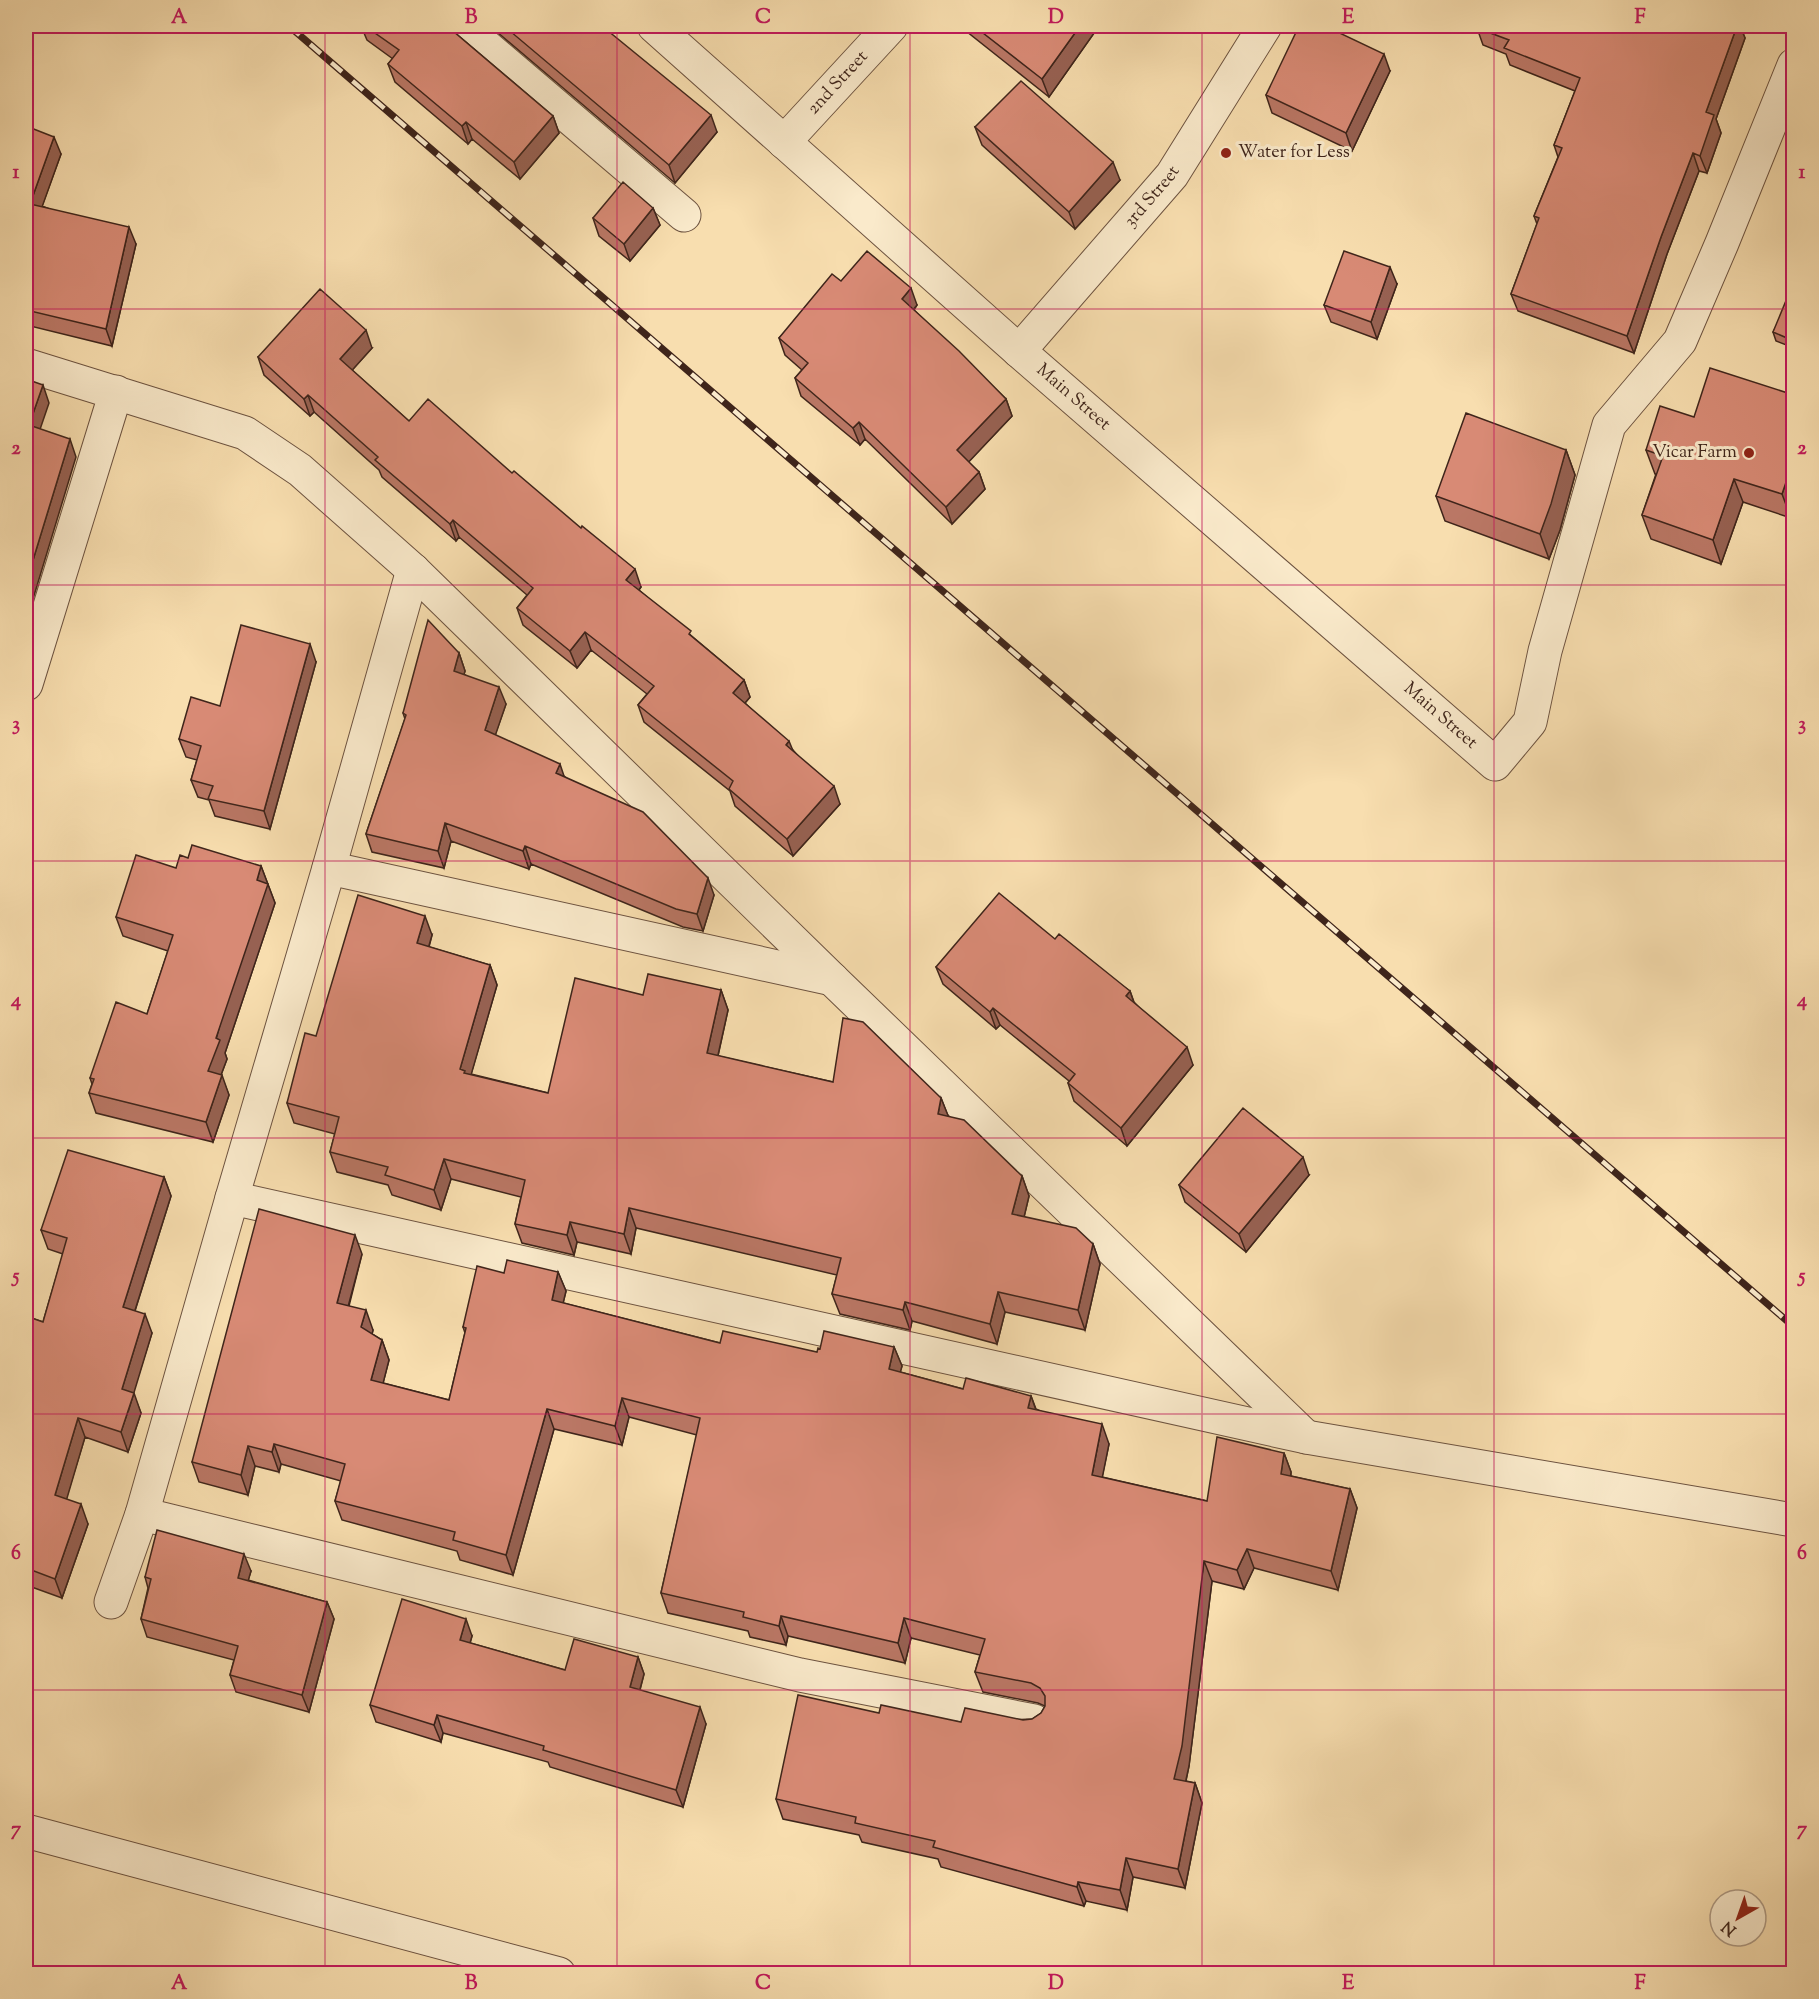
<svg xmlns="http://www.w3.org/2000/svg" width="1819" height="1999" font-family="'Sorts Mill Goudy',serif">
  <rect width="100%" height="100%" fill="#f8deaf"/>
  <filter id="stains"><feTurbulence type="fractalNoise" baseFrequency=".00333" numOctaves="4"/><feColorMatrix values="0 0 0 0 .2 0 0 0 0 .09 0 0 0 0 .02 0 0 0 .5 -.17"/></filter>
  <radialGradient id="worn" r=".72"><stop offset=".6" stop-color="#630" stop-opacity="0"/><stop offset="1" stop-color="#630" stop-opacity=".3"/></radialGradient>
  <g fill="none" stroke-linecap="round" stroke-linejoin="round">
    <g stroke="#6d5340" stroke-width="35">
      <g id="street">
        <path d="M 462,26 L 684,215"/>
        <path id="s1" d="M 654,26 L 1019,351 L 1495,764 L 1530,722 L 1545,651 L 1609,425 L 1680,341 L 1722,243 L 1794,65"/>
        <path id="s2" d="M 784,142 L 891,26"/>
        <path id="s3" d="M 1019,351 L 1172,175 L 1265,26"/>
        <path d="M 26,365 L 245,433 L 300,470 L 413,570 L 832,979 L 1306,1437"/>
        <path d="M 26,684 L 116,392"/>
        <path d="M 329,868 L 832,979"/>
        <path d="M 232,1198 L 1306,1437 L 1793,1520"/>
        <path d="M 142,1514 L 800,1675 L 1034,1721"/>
        <path d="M 111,1602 L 142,1514 L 232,1198 L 329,868 L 413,570"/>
        <path d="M 26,1831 L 559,1974"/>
      </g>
    </g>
    <use href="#street" stroke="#faeacb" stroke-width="33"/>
    <g stroke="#3f251b" stroke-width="7">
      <path id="rail" d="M 289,26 L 1794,1327"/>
    </g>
    <use href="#rail" stroke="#faeacb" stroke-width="4.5" stroke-dasharray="14" stroke-linecap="butt"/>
  </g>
  <path fill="#ba7765" stroke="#3f251b" stroke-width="1.5" d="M 361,26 L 447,26 L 553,116 L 559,133 L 520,179 L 472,139 L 468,144 L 395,82 L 388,64 L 393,59 L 367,40 Z
    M 490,26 L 602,26 L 717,132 L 675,183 Z
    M 964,26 L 1099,26 L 1049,97 L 966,31 Z
    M 1478,26 L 1740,26 L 1745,38 L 1716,119 L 1721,133 L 1707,173 L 1699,171 L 1667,254 L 1634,353 L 1518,311 L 1511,294 L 1537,224 L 1534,216 L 1558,157 L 1554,145 L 1575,91 L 1510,65 L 1506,54 L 1483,45 L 1477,28 Z
    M 1390,71 L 1352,151 L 1272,113 L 1266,95 Z
    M 26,126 L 61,154 L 42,206 L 136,244 L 112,346 L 26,325 Z
    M 975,127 L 1120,180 L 1075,229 L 982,145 Z
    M 653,208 L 660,225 L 630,261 L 599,236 L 593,218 Z
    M 841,281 L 917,305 L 914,310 L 1006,399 L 1012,416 L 968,462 L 979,472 L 985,489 L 952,524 L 865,439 L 860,445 L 801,396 L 795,378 L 802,370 L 785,355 L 779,338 Z
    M 1397,284 L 1377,339 L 1331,322 L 1324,305 Z
    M 1794,292 L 1794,348 L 1776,341 L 1773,332 Z
    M 372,348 L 352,370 L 409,421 L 641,587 L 639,590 L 694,638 L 744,680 L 750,697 L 745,703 L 793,750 L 840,804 L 793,856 L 735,806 L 730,791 L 644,722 L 638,705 L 647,694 L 591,650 L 577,668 L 523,625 L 517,608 L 527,595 L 459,537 L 456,541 L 382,477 L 379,470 L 314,412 L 310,416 L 264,375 L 258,357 Z
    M 1794,395 L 1794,510 L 1791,518 L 1743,502 L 1721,564 L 1651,539 L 1642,515 L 1656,474 L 1655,474 L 1646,450 L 1694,417 Z
    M 1566,450 L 1575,475 L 1560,530 L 1549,559 L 1445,521 L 1436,496 Z
    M 459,653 L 465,671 L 464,674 L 506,704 L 495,735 L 564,776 L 714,895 L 703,931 L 683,927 L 531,864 L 529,869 L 451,841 L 444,868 L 372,852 L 366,834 L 405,719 L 403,713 Z
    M 316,662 L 270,829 L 215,816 L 209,800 L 198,797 L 191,780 L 197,760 L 186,757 L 179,739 L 220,706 Z
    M 188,858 L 261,866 L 275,903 L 225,1053 L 227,1059 L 221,1075 L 229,1095 L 213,1142 L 96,1113 L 89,1093 L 92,1084 L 90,1078 L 147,1014 L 168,951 L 123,936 L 116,917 Z
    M 432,935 L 429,947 L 490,965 L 497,985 L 471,1074 L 548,1093 L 643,995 L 721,990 L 728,1010 L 718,1056 L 833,1082 L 941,1098 L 948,1116 L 1022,1176 L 1029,1196 L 1024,1217 L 1093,1244 L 1100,1264 L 1085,1330 L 1005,1312 L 997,1344 L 912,1321 L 910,1330 L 840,1314 L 832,1294 L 837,1275 L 636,1228 L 631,1254 L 577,1242 L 574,1255 L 522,1243 L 515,1224 L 521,1197 L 451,1179 L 441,1210 L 392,1195 L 388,1185 L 337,1172 L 330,1152 L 335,1134 L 294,1123 L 287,1103 L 316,1036 Z
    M 1055,939 L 1130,991 L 1134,1002 L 1193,1065 L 1127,1146 L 1074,1101 L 1068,1083 L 1069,1081 L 1000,1025 L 996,1029 L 943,984 L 936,967 Z
    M 1309,1175 L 1246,1252 L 1185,1202 L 1179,1185 Z
    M 164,1177 L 171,1196 L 135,1311 L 152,1333 L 133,1393 L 141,1413 L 128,1452 L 85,1437 L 66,1499 L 88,1524 L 62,1598 L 26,1585 L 26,1316 L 43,1322 L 63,1254 L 48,1249 L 41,1230 Z
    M 362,1254 L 349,1306 L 373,1330 L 372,1334 L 382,1340 L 389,1360 L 383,1383 L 449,1400 L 465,1333 L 463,1327 L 504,1273 L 558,1272 L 566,1291 L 563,1303 L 720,1343 L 817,1352 L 820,1349 L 894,1347 L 902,1366 L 900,1372 L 963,1389 L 1031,1396 L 1036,1409 L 1109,1444 L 1102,1477 L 1207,1501 L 1284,1453 L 1291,1472 L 1291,1476 L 1350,1489 L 1357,1508 L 1338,1590 L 1254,1568 L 1244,1589 L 1212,1581 L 1189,1766 L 1186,1781 L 1195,1783 L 1202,1803 L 1185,1888 L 1133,1877 L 1127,1910 L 1086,1901 L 1084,1906 L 941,1867 L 938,1859 L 862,1842 L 859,1835 L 783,1819 L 776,1799 L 879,1713 L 961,1722 L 1032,1719 L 1041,1713 L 1045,1706 L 1038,1703 L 983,1692 L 975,1672 L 980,1655 L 911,1638 L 905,1663 L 788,1636 L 786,1645 L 750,1637 L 748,1631 L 668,1613 L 661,1593 L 697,1435 L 629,1417 L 622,1445 L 554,1429 L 513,1575 L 460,1560 L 457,1551 L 342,1520 L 335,1501 L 341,1481 L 281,1464 L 279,1472 L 255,1466 L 248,1495 L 199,1482 L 192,1462 Z
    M 251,1571 L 248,1580 L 327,1602 L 334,1619 L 309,1712 L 236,1692 L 230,1675 L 234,1660 L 147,1637 L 141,1619 L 148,1588 L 145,1577 Z
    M 472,1636 L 470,1643 L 565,1670 L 638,1657 L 644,1674 L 640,1690 L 706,1724 L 683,1807 L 550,1767 L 548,1762 L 443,1733 L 441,1742 L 376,1722 L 370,1705 Z"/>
  <path fill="#976152" stroke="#3f251b" stroke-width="1.5" d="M 1080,26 L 1099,26 L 1049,97 L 1042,79 Z
    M 1737,26 L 1740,26 L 1745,38 L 1716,119 L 1721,133 L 1707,173 L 1700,156 L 1706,112 Z
    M 1384,54 L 1390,71 L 1352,151 L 1346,133 Z
    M 711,115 L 717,132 L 675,183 L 669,165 Z
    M 553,116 L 559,133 L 520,179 L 514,162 Z
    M 466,122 L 472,139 L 468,144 L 462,126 Z
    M 54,137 L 61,154 L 37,221 L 30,204 Z
    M 1693,153 L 1699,171 L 1667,254 L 1634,353 L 1627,336 L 1661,237 Z
    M 1113,162 L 1120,180 L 1075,229 L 1069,212 Z
    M 653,208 L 660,225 L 630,261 L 624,244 Z
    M 129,227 L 136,244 L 112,346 L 106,329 Z
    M 1390,267 L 1397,284 L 1377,339 L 1371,322 Z
    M 911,288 L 917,305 L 908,316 L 902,299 Z
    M 366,330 L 372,348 L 346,377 L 340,359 Z
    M 43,385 L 49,403 L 35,444 L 29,425 Z
    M 308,395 L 314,412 L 310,416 L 304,399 Z
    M 1006,399 L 1012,416 L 963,468 L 957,450 Z
    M 859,422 L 865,439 L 860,445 L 853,428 Z
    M 70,439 L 76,457 L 26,622 L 26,583 Z
    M 1566,450 L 1575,475 L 1560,530 L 1549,559 L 1540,534 Z
    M 1794,459 L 1794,510 L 1791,518 L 1782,494 Z
    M 979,472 L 985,489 L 952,524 L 946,507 Z
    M 1734,479 L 1743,502 L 1721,564 L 1713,540 Z
    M 453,520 L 459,537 L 456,541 L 450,524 Z
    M 635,569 L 641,587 L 633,597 L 626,580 Z
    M 585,632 L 591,650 L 577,668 L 570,651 Z
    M 310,644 L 316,662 L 270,829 L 264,811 Z
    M 459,653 L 465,671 L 460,688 L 454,671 Z
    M 744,680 L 750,697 L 739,710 L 733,693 Z
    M 499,687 L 506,704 L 491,748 L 485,730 Z
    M 789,741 L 796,758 L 786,745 Z
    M 560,764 L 566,782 L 556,773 Z
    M 834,786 L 840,804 L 793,856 L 787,839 Z
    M 445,823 L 451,841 L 444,868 L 438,851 Z
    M 525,846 L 531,864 L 529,869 L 523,851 Z
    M 261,866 L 275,903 L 225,1053 L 227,1059 L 215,1091 L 208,1071 L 257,880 Z
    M 708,878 L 714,895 L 703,931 L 697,914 Z
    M 425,916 L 432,935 L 424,963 L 417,943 Z
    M 490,965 L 497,985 L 469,1082 L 460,1069 Z
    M 721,990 L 728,1010 L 714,1073 L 707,1053 Z
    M 1130,991 L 1136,1009 L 1126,996 Z
    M 993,1008 L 1000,1025 L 996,1029 L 990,1012 Z
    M 1187,1047 L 1193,1065 L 1127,1146 L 1121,1128 Z
    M 222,1075 L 229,1095 L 213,1142 L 206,1122 Z
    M 941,1098 L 949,1118 L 938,1114 Z
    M 1303,1157 L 1309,1175 L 1246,1252 L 1239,1234 Z
    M 444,1159 L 451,1179 L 441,1210 L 434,1190 Z
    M 1022,1176 L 1029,1196 L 1020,1234 L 1012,1214 Z
    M 164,1177 L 171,1196 L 130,1326 L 123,1307 Z
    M 629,1208 L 636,1228 L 631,1254 L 624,1234 Z
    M 570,1222 L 577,1242 L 574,1255 L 567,1235 Z
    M 355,1235 L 362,1254 L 344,1322 L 337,1303 Z
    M 1093,1244 L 1100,1264 L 1085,1330 L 1078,1310 Z
    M 558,1272 L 566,1291 L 559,1320 L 552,1300 Z
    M 998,1292 L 1005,1312 L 997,1344 L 990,1324 Z
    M 905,1302 L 912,1321 L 910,1330 L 903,1310 Z
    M 366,1310 L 373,1330 L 369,1347 L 361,1327 Z
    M 145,1314 L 152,1333 L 129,1409 L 122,1389 Z
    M 382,1340 L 389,1360 L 379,1399 L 371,1380 Z
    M 894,1347 L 902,1366 L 896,1388 L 889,1369 Z
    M 134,1393 L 141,1413 L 128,1452 L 121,1432 Z
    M 1031,1396 L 1038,1416 L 1028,1408 Z
    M 622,1398 L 629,1417 L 622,1445 L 615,1426 Z
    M 547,1409 L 554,1429 L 513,1575 L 506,1555 Z
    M 78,1418 L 85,1437 L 62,1515 L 55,1495 Z
    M 1102,1424 L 1109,1444 L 1099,1494 L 1092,1475 Z
    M 274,1444 L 281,1464 L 279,1472 L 272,1452 Z
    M 248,1446 L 255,1466 L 248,1495 L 241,1475 Z
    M 1284,1453 L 1291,1472 L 1288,1494 L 1281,1474 Z
    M 1350,1489 L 1357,1508 L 1338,1590 L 1331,1571 Z
    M 81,1504 L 88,1524 L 62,1598 L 55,1579 Z
    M 1247,1549 L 1254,1568 L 1244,1589 L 1237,1570 Z
    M 244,1554 L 251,1571 L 244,1595 L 238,1578 Z
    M 1204,1561 L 1212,1581 L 1189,1766 L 1182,1798 L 1174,1779 Z
    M 327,1602 L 334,1619 L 309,1712 L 302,1695 Z
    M 781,1616 L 788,1636 L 786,1645 L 779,1626 Z
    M 904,1618 L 911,1638 L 905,1663 L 898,1643 Z
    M 466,1619 L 472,1636 L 466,1657 L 460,1640 Z
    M 638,1657 L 644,1674 L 636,1704 L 630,1687 Z
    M 700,1707 L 706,1724 L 683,1807 L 676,1790 Z
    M 437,1715 L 443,1733 L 441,1742 L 434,1725 Z
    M 1195,1783 L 1202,1803 L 1185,1888 L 1178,1869 Z
    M 1126,1858 L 1133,1877 L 1127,1910 L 1120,1890 Z
    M 1078,1882 L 1086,1901 L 1084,1906 L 1077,1887 Z"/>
  <path fill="#d88a75" stroke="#3f251b" stroke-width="1.5" d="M 365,26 L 447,26 L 553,116 L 514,162 L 466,122 L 462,126 L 388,64 L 399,50 Z
    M 504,26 L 602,26 L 711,115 L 669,165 Z
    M 974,26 L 1080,26 L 1042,79 Z
    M 1299,26 L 1325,26 L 1384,54 L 1346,133 L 1266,95 Z
    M 1478,26 L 1737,26 L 1706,112 L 1714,115 L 1700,156 L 1693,153 L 1661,237 L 1627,336 L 1511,294 L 1539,218 L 1534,216 L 1562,148 L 1554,145 L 1580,78 L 1504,48 L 1509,40 L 1477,28 Z
    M 1021,81 L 1113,162 L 1069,212 L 975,127 Z
    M 26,126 L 54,137 L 30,204 L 129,227 L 106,329 L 26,310 Z
    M 623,182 L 653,208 L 624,244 L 593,218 Z
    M 867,251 L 911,288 L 902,299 L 959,351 L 1006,399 L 957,450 L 979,472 L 946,507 L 859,422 L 853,428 L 795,378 L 808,363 L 779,338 L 832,274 L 841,281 Z
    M 1344,251 L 1390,267 L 1371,322 L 1324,305 Z
    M 320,289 L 366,330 L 340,359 L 409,421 L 428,399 L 512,473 L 514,471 L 581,528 L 582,526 L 635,569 L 626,580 L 691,631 L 689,634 L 744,680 L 733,693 L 789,741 L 786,745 L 834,786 L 787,839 L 729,789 L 733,781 L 638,705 L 654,686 L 585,632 L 570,651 L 517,608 L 533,588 L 453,520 L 450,524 L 375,460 L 378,457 L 308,395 L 304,399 L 258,357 Z
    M 1790,291 L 1794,292 L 1794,341 L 1773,332 Z
    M 1710,368 L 1794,395 L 1794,459 L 1782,494 L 1734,479 L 1713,540 L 1642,515 L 1663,456 L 1646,450 L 1660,406 L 1694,417 Z
    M 26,379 L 43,385 L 29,425 L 70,439 L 26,583 Z
    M 1466,413 L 1566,450 L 1551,504 L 1540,534 L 1436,496 Z
    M 428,620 L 459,653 L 454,671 L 499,687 L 485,730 L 560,764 L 556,773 L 643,812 L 708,878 L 697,914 L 676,909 L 525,846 L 523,851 L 445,823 L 438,851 L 366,834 L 406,715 L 403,713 Z
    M 241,625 L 310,644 L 264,811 L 208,799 L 213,786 L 191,780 L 201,746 L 179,739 L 191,697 L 220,706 Z
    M 192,845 L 261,866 L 257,880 L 268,884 L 216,1038 L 220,1040 L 208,1071 L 222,1075 L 206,1122 L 89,1093 L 94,1079 L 90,1078 L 116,1002 L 147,1014 L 173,935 L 116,917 L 136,855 L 176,868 L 180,855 L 188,858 Z
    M 999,893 L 1055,939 L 1059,934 L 1130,991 L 1126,996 L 1187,1047 L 1121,1128 L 1068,1083 L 1075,1074 L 993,1008 L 990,1012 L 936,967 Z
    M 358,895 L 425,916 L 417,943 L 490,965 L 460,1069 L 465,1071 L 464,1073 L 548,1093 L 575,978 L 643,995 L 648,974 L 721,990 L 707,1053 L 833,1082 L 843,1018 L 863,1022 L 941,1098 L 938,1114 L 964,1120 L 1022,1176 L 1012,1214 L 1076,1228 L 1093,1244 L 1078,1310 L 998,1292 L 990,1324 L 905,1302 L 903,1310 L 832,1294 L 841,1258 L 629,1208 L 624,1234 L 570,1222 L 567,1235 L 515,1224 L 525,1180 L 444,1159 L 434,1190 L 385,1175 L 388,1167 L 330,1152 L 339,1117 L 287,1103 L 305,1033 L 316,1036 Z
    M 1243,1108 L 1303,1157 L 1239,1234 L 1179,1185 Z
    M 68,1150 L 164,1177 L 123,1307 L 145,1314 L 122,1389 L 134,1393 L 121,1432 L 78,1418 L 55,1495 L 81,1504 L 55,1579 L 26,1568 L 26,1316 L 43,1322 L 67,1238 L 41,1230 Z
    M 259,1209 L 355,1235 L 337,1303 L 366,1310 L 361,1327 L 382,1340 L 371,1380 L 449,1400 L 466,1328 L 463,1327 L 477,1266 L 504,1273 L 507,1260 L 558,1272 L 552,1300 L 720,1343 L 723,1331 L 817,1352 L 818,1348 L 820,1349 L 824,1331 L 894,1347 L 889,1369 L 963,1389 L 966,1378 L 1031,1396 L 1028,1408 L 1102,1424 L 1092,1475 L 1207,1501 L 1217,1437 L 1284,1453 L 1281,1474 L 1350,1489 L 1331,1571 L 1247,1549 L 1237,1570 L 1204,1561 L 1182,1746 L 1174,1779 L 1195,1783 L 1178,1869 L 1126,1858 L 1120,1890 L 1078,1882 L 1077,1887 L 933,1847 L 935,1841 L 855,1823 L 856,1817 L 776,1799 L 798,1695 L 879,1713 L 881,1705 L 961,1722 L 965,1708 L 1023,1720 L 1032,1719 L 1041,1713 L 1045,1706 L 1045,1696 L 1040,1688 L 1031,1683 L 975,1672 L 985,1639 L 904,1618 L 898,1643 L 781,1616 L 779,1626 L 743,1617 L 744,1612 L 661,1593 L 700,1418 L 622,1398 L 615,1426 L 547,1409 L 506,1555 L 453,1540 L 455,1532 L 335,1501 L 345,1464 L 274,1444 L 272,1452 L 248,1446 L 241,1475 L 192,1462 Z
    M 157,1530 L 244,1554 L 238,1578 L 327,1602 L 302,1695 L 230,1675 L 238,1646 L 141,1619 L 151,1579 L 145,1577 Z
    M 402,1599 L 466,1619 L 460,1640 L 565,1670 L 574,1639 L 638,1657 L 630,1687 L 700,1707 L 676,1790 L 543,1750 L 544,1746 L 437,1715 L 434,1725 L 370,1705 Z"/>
  <path fill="none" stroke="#c2185b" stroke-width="1.5" stroke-opacity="0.55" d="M 325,26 L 325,1974M 617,26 L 617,1974M 910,26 L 910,1974M 1202,26 L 1202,1974M 1494,26 L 1494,1974M 26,309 L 1794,309M 26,585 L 1794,585M 26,861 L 1794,861M 26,1138 L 1794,1138M 26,1414 L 1794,1414M 26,1690 L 1794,1690"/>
  <g fill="#8f2418" stroke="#faeacb" stroke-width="2">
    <circle cx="1226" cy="153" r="6"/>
    <circle cx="1749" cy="453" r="6"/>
  </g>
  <g text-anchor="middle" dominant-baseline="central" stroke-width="6" stroke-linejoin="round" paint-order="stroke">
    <g font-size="18" fill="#3f251b" stroke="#faeacb">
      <text stroke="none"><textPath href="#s2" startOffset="80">2nd Street</textPath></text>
      <text stroke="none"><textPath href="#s3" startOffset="204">3rd Street</textPath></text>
      <text stroke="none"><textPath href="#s1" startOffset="560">Main Street</textPath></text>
      <text stroke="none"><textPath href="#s1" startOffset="1046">Main Street</textPath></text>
    </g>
    <g font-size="18" fill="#3f251b" stroke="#faeacb" text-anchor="start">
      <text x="1238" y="153">Water for Less</text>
      <text x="1737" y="453" text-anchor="end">Vicar Farm</text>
    </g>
  </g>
  <rect width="1819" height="1999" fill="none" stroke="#f8deaf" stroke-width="66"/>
  <g transform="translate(1738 1918) rotate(220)"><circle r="28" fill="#faeacb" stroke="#af9b85" stroke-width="1.5"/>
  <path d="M0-4.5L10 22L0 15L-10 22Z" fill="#8f2418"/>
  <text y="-9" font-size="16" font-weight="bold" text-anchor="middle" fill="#3f251b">N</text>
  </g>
  <rect x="33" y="33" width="1753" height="1933" fill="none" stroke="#c2185b" stroke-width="2"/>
  <g font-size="20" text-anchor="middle" font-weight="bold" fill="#c2185b">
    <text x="179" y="23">A</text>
    <text x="471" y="23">B</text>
    <text x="763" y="23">C</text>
    <text x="1056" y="23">D</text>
    <text x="1348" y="23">E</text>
    <text x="1640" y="23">F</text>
    <text x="16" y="178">1</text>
    <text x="1802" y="178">1</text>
    <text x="16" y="454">2</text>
    <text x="1802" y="454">2</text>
    <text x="16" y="730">3</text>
    <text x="1802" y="730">3</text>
    <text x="16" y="1006">4</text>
    <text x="1802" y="1006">4</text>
    <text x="16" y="1282">5</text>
    <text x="1802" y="1282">5</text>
    <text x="16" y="1559">6</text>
    <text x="1802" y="1559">6</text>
    <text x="16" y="1835">7</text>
    <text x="1802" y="1835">7</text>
    <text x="179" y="1989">A</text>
    <text x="471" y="1989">B</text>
    <text x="763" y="1989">C</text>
    <text x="1056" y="1989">D</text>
    <text x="1348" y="1989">E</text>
    <text x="1640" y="1989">F</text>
  </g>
  <rect width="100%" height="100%" filter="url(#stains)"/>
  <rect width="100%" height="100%" fill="url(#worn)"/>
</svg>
